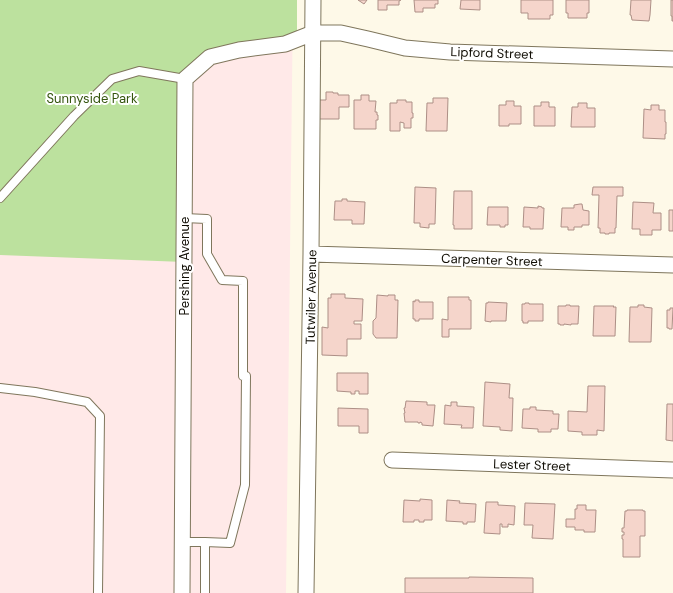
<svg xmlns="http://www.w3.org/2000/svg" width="673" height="593" font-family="'DM Sans',sans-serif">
  <rect width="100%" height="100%" fill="#fef9e8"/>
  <path fill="#ffe9e8" d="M 0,0 L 293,0 L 286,593 L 0,593 Z"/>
  <path fill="#bce19e" d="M 0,0 L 297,0 L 297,40 L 210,57 L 185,79 L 184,262 L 0,255 Z"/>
  <path fill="#f5d5cb" stroke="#ad8f86" d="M 358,0 L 367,0 L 364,4 Z
    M 378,0 L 401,0 L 399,1 L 399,5 L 387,5 L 387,10 L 378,10 Z
    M 414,0 L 438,0 L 438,4 L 435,4 L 435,8 L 423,8 L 423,12 L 415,12 Z
    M 461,0 L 480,0 L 480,10 L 460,9 Z
    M 521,0 L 553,0 L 553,15 L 550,15 L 550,19 L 528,19 L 528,13 L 521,13 Z
    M 566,0 L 589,0 L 589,13 L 587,13 L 587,18 L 568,18 L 568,13 L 566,13 Z
    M 631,0 L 651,0 L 650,15 L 649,21 L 632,20 L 631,15 L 630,15 Z
    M 671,0 L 673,0 L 673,21 L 672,21 L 672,16 L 671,16 Z
    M 326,92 L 333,92 L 333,93 L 338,93 L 338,95 L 349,95 L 349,107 L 339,107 L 339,119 L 318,119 L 318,100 L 326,100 Z
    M 361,95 L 369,95 L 369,101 L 376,101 L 375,112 L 377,112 L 377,115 L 378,115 L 378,120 L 376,120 L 376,129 L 354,129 L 354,100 L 361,100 Z
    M 433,98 L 448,98 L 447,131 L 426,131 L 427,103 L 433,103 Z
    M 397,100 L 406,100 L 406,102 L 412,102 L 412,113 L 413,113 L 413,118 L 411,118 L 411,128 L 404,128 L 404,123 L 400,122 L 400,131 L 390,131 L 390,103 L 397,103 Z
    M 506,101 L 514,101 L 514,106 L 521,106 L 521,124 L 509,124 L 509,126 L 499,126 L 499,105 L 506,105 Z
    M 541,102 L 549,102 L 549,107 L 555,107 L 555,126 L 534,126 L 534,106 L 541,106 Z
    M 578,103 L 587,103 L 587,108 L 595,108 L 595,127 L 571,127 L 572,107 L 578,107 Z
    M 651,105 L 659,105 L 659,110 L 665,110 L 665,122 L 666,122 L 666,134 L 665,134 L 665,139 L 643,138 L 644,109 L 651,110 Z
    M 415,187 L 436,188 L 435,224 L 429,224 L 429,228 L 420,227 L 420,223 L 414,223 Z
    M 593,187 L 623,187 L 623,196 L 617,196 L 616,228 L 615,228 L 615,233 L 609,233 L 609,234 L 605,234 L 605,233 L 600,233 L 600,228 L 598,228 L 599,195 L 592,195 Z
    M 454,191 L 472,191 L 472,229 L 454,229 L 454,225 L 453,225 Z
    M 342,199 L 347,199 L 347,201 L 365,202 L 364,224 L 352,224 L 352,220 L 334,220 L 335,201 L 342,201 Z
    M 633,202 L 654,203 L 653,213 L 661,213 L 661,230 L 652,230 L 652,235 L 640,235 L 640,229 L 632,229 Z
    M 580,204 L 582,204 L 583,210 L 589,211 L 589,225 L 582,225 L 582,227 L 574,227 L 574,230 L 568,230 L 568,227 L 561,227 L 562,208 L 574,208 L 574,205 Z
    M 538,206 L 542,207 L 542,208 L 544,208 L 543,229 L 530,229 L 530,227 L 523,227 L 524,207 L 538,208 Z
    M 488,207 L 508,207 L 508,225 L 505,225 L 505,227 L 500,227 L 500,225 L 487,225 Z
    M 669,210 L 673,210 L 673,231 L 669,231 Z
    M 331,294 L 345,294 L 345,298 L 363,299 L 362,321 L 354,321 L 354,324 L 361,324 L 361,339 L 347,339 L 347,356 L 322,355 L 322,327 L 328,328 L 328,298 L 331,298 Z
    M 377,295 L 388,296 L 388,295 L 395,295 L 395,300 L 398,300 L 397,338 L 376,338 L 373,334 L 373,321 L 376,318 Z
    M 448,297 L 469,297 L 469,300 L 471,300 L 471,329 L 449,329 L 449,337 L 442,337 L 442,319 L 448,320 Z
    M 415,300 L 419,300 L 419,302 L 433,302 L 433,319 L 419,319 L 419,321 L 415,321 L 415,319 L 413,319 L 413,301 L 415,302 Z
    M 488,302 L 507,303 L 506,321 L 491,321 L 491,322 L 485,321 L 486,303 L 488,303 Z
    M 525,303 L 529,303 L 529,304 L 543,304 L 543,321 L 528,321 L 528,323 L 523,323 L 523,321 L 522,321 L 522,304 L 525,304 Z
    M 566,305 L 570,305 L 570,306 L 579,306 L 578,324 L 571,324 L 571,325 L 564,324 L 564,325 L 560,325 L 560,324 L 558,324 L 558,306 L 566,306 Z
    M 638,305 L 644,305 L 644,307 L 652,308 L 651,342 L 629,342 L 630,307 L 638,307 Z
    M 594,306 L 614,306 L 613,307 L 616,307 L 615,336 L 593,336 Z
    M 670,308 L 673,308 L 672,329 L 669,329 L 669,328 L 667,328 L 667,310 L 670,310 Z
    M 337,373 L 368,373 L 368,394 L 359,394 L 359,391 L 355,391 L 355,394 L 351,394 L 351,392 L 337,391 Z
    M 485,382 L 510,384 L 509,398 L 513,398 L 512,431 L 500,430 L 500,427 L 483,426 Z
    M 588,386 L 605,386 L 604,431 L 597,430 L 597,435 L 582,435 L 582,432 L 568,431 L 568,411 L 587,412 Z
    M 406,401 L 427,402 L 427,405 L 435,405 L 433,426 L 422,425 L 422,423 L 420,422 L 420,423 L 418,423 L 418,422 L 405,422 L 404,413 L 405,413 L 404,408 L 405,408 Z
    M 451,402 L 457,402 L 457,406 L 474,407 L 473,428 L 461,428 L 462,425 L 444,424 L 445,405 L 451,406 Z
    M 667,404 L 673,404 L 673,441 L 666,440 Z
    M 530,407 L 536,407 L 536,410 L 553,411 L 553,414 L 559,414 L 558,429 L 551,429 L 551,432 L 538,432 L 538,429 L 522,428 L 523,409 L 530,409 Z
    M 338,408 L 368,409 L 368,433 L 359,433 L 359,426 L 338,426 Z
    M 420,499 L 432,500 L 432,520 L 424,520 L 424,522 L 419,522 L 419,520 L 414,520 L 414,522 L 403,522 L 404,500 L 420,501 Z
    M 447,500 L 460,501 L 459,503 L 476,504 L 475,522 L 467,522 L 467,524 L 463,524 L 463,522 L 446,521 Z
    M 486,502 L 498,502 L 498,505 L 515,506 L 514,525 L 508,524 L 508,527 L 502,527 L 502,524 L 500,524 L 500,534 L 484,533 Z
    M 525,503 L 555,504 L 553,539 L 532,538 L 533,525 L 524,525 Z
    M 577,505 L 586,505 L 586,510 L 596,510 L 595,532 L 584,532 L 584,530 L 575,530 L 575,527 L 566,527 L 566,519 L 575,519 L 575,509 L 577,509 Z
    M 627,510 L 643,510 L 643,511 L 645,511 L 645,536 L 640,536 L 640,557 L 623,557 L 623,539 L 622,539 L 622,535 L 624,535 L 624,532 L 622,532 L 622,528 L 624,528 L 625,511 L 627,511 Z
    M 469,577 L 533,578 L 533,593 L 405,593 L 405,578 L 469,578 Z"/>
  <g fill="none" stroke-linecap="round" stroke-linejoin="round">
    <g stroke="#7f765c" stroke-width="10">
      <path id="service" d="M 0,198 L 74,116 L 112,79 L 139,71 L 185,79
        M 184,218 L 207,219 L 207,254 L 222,280 L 243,281 L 243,376 L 246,376 L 245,485 L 230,543 L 205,542
        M 0,388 L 35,392 L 87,402 L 100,416 L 98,593
        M 183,542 L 205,542 L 205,593"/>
    </g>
    <g stroke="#7f765c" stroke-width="17">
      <path id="minor" d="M 311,254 L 673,265
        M 392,460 L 673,470
        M 182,593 L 185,79 L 210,57 L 239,50 L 285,44 L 313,33 L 341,33 L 368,39 L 405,48 L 450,52 L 673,59
        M 306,593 L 311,254 L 313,0"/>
    </g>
    <use href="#service" stroke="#fff" stroke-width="8"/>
    <use href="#minor" stroke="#fff" stroke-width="15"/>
  </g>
  <g text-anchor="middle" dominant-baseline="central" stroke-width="4" stroke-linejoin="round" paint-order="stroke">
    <g font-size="13" fill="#110e05" stroke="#fff">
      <text transform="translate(492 53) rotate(2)">Lipford Street</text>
      <text transform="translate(492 260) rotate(2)">Carpenter Street</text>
      <text transform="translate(184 266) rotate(-90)">Pershing Avenue</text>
      <text transform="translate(311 297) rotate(-89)">Tutwiler Avenue</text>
      <text transform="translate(532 465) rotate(2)">Lester Street</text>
    </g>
    <g font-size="13" fill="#35550e" stroke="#fff">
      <text x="92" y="98">Sunnyside Park</text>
    </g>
  </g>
</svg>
